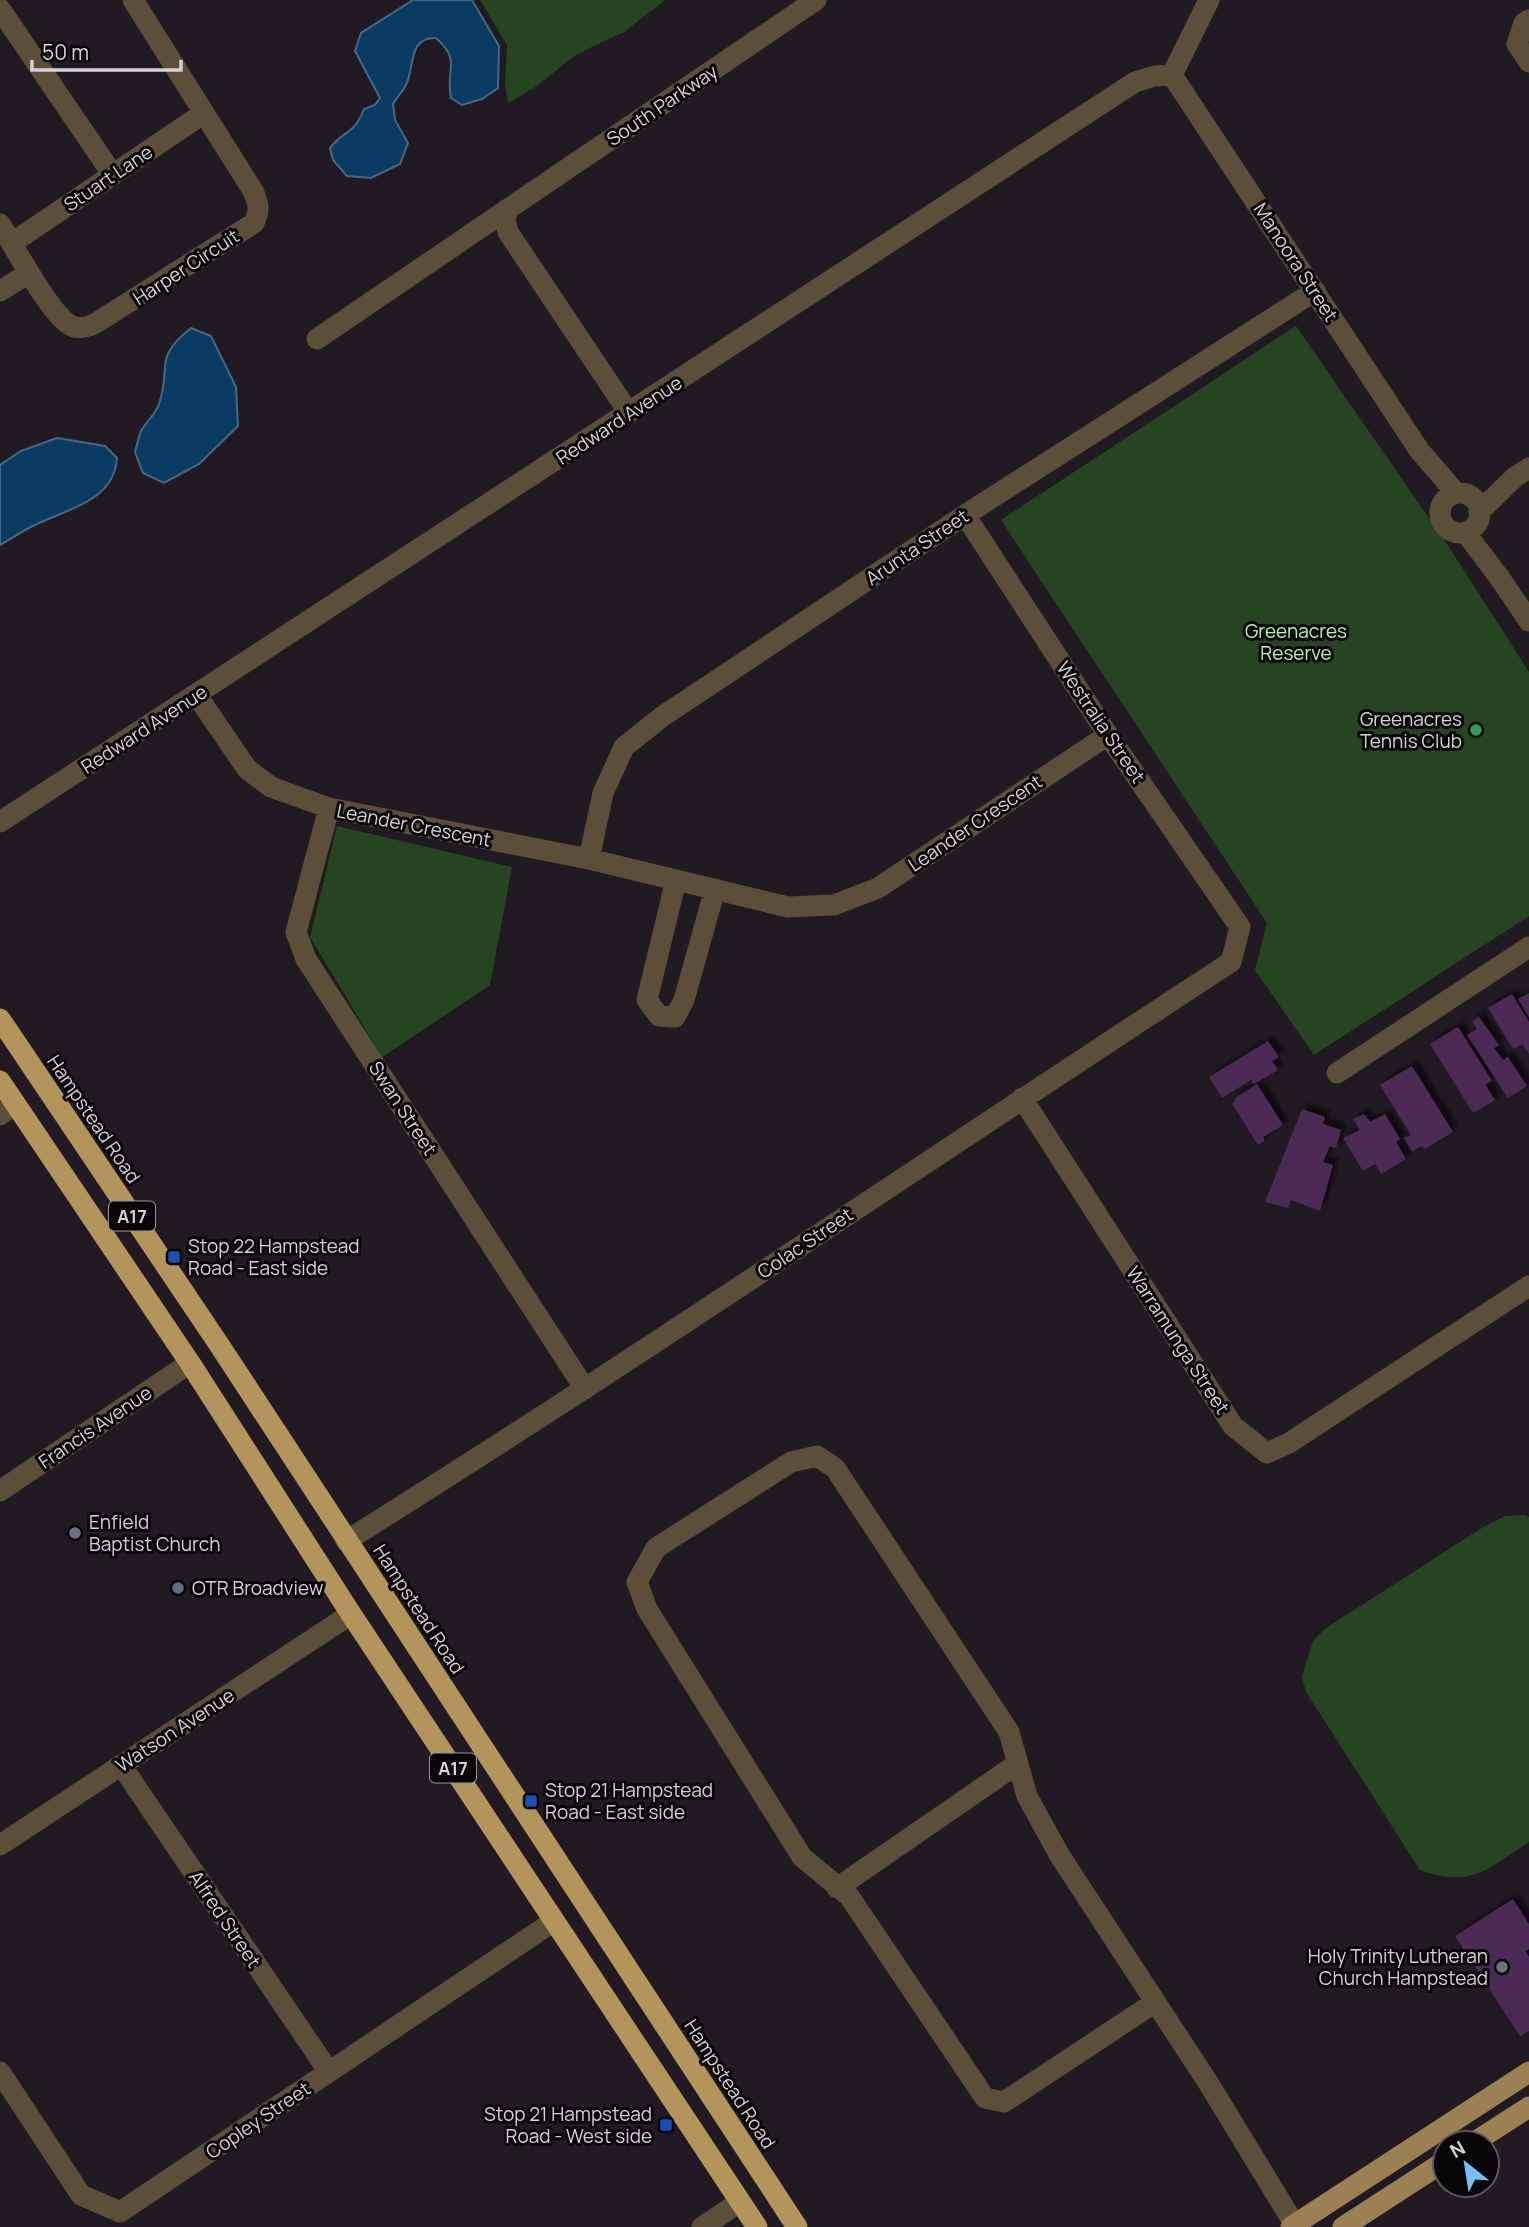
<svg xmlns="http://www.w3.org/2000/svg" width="1529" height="2227" font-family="Manrope,sans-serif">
  <defs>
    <filter id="shadow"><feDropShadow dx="5.5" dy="-5.5" stdDeviation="2" flood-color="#0009"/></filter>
  </defs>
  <rect width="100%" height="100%" fill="#211a22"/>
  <path fill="#244520" d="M 480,0 L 665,0 L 624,32 L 577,54 L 534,88 L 508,103 L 505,84 L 507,45 Z
    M 1296,326 L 1447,544 L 1529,672 L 1529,916 L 1314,1055 L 1255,970 L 1267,923 L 1001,520 Z
    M 337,826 L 512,867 L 490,985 L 382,1057 L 310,937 Z
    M 1524,1515 L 1529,1517 L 1529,1842 C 1489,1868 1471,1889 1420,1870 L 1306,1692 L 1302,1677 L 1306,1663 L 1313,1641 L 1326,1628 L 1485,1526 L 1505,1516 Z"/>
  <path fill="#0a3b62" stroke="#476885" stroke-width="2" d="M 413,0 L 472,0 L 499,46 L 498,88 L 482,99 L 462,105 L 451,98 C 445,69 462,61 436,38 C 408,37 415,66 406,85 C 403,91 397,97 393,104 L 395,120 L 408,143 L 400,164 L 371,178 L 347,176 L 333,160 L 330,148 C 344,130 354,135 364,109 L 375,105 L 380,98 L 355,51 L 361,33 Z
    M 191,328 L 211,336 L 236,387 L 238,426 L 199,464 L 164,483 L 143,473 L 135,452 C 137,446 138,438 141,431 C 146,422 156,414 159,404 C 172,366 152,359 191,328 Z
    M 57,438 L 105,446 L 117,458 C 114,502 66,509 33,526 C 22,531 11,539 0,545 L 0,465 L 21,451 Z"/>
  <path fill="#4c2a56" filter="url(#shadow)" d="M 1529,993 L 1529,1017 L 1518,999 Z
    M 1512,994 L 1529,1022 L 1529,1054 L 1522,1044 L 1513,1049 L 1488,1008 Z
    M 1479,1017 L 1499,1045 L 1494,1048 L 1503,1060 L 1508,1057 L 1527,1086 L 1508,1098 L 1467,1035 L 1477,1029 L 1472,1021 Z
    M 1458,1027 L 1492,1081 L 1485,1084 L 1495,1100 L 1473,1113 L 1430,1044 Z
    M 1268,1041 L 1279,1057 L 1272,1061 L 1278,1070 L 1254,1084 L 1251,1080 L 1222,1098 L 1209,1077 Z
    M 1412,1066 L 1453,1132 L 1425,1149 L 1422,1146 L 1412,1151 L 1404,1138 L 1411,1135 L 1380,1085 Z
    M 1257,1084 L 1283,1125 L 1263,1137 L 1264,1141 L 1258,1145 L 1232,1104 L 1235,1101 L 1235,1098 Z
    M 1302,1109 L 1325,1117 L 1323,1124 L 1341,1130 L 1336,1148 L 1330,1146 L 1323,1162 L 1333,1165 L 1320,1211 L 1291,1200 L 1288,1208 L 1265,1202 Z
    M 1364,1114 L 1370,1122 L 1385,1114 L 1400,1139 L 1396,1142 L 1406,1159 L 1381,1174 L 1375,1164 L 1363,1171 L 1343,1138 L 1360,1130 L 1353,1119 Z
    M 1513,1899 L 1529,1924 L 1529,1949 L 1525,1951 L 1529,1957 L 1529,2031 L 1520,2036 L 1455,1936 Z"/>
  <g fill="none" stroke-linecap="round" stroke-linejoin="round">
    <path stroke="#5b4f39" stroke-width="21" d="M 0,9 L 113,175
      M 1529,20 L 1524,23 L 1517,44 L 1529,62
      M 1172,75 L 1419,450 L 1456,493
      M 0,224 C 14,246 50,314 70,325 C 79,330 87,327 96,323 L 254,223 C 260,210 259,204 253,191 L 133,0
      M 12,243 L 204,113
      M 0,291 L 29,273
      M 317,339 L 508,209
      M 629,413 L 508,232 L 505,219 L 508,209 L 816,0
      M1440 513a20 20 0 1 1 40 0a20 20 0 1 1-40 0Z
      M 1479,512 L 1515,477 L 1529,468
      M 1465,532 L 1499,577 L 1529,621
      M 196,694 L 247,769 L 271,787 L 329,808 L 589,859 L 788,907 L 834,905 L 878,888 L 1108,735
      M 329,808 L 296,932 L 306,959 L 585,1389
      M 0,822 L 1135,82 L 1155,76 L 1172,75 L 1209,0
      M 589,859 L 603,793 L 624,747 L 663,716 L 965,515 L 1315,291
      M 676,880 L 647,1000 L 659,1016 L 675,1017 L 684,1000 L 715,889
      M 1337,1073 L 1529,947
      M 1022,1098 L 1233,1426 L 1267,1453 L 1289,1443 L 1529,1286
      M 0,1115 L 15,1104
      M 0,1491 L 190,1363
      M 346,1541 C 645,1354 936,1154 1231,962 L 1240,927 L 1108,735 L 965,515
      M 121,1765 L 329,2072
      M 0,1845 L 351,1614
      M 837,1888 L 1017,1764
      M 1154,2003 L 1004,2102 L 985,2098 L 849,1896 L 802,1857 L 647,1609 L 637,1582 L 656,1548 L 791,1462 L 817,1456 L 835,1468 L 1009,1732 L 1027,1796 L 1060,1856 L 1209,2084 L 1296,2227
      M 0,2072 L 81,2195 L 120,2212 L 554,1921
      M 702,2227 L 740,2202"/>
    <path stroke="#9a8052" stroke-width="21" d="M 1473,2143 L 1529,2107
      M 1291,2227 L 1529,2072
      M 1343,2227 L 1445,2161"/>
    <path stroke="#b3945b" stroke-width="21" d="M 0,1019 L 220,1346 L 797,2227
      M 0,1081 L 190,1363 L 351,1614 L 757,2227"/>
  </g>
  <circle fill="#2e9e5b" stroke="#090609" stroke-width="2.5" cx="1476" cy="730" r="7"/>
  <g fill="#1a4fb4" stroke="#090609" stroke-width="2.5">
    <rect x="167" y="1250" width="14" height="14" rx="3.5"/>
    <rect x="524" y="1794" width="14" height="14" rx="3.5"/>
    <rect x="659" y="2118" width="14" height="14" rx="3.5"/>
  </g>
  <g fill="#6b7280" stroke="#090609" stroke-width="2.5">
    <circle cx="75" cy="1533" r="7"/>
    <circle cx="1502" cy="1967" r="7"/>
  </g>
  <circle fill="#5c6f8a" stroke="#090609" stroke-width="2.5" cx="178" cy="1588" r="7"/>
  <g text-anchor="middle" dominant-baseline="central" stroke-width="6" stroke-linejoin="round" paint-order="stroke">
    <g fill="#090609" stroke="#989499" stroke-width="2">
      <rect x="109" y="1201.5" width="46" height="29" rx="5"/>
      <rect x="430" y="1753.5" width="46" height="29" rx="5"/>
    </g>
    <g font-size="18" font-weight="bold" fill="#d6d1d7">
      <text x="132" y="1216">A17</text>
      <text x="453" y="1768">A17</text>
    </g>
    <g font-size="19" fill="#d6d1d7" stroke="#090609">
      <text transform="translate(662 105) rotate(-34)">South Parkway</text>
      <text transform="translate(108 178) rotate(-34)">Stuart Lane</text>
      <text transform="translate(1296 262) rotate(57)">Manoora Street</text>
      <text transform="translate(186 267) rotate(-33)">Harper Circuit</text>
      <text transform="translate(619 420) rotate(-33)">Redward Avenue</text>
      <text transform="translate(917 547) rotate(-34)">Arunta Street</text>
      <text transform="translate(1101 722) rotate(56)">Westralia Street</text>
      <text transform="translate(144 729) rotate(-33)">Redward Avenue</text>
      <text transform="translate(975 823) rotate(-34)">Leander Crescent</text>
      <text transform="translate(414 825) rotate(11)">Leander Crescent</text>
      <text transform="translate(403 1108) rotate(57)">Swan Street</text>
      <text transform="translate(94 1119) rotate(56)">Hampstead Road</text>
      <text transform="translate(805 1243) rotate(-34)">Colac Street</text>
      <text transform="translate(1178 1340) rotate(57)">Warramunga Street</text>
      <text transform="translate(95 1427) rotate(-34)">Francis Avenue</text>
      <text transform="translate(419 1609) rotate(57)">Hampstead Road</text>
      <text transform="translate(175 1730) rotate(-33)">Watson Avenue</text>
      <text transform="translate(225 1919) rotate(56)">Alfred Street</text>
      <text transform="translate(730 2084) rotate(57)">Hampstead Road</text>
      <text transform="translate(258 2120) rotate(-34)">Copley Street</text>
    </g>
    <g font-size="19" fill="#b5f4ad" stroke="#090609">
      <text x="1296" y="631">Greenacres<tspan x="1296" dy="22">Reserve</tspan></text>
    </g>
    <g font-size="19" fill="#d6d1d7" stroke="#090609" text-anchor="start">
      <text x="1462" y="719" text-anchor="end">Greenacres<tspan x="1462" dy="22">Tennis Club</tspan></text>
      <text x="188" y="1246">Stop 22 Hampstead<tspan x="188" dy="22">Road - East side</tspan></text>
      <text x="89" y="1522">Enfield<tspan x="89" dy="22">Baptist Church</tspan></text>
      <text x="192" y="1588">OTR Broadview</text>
      <text x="545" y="1790">Stop 21 Hampstead<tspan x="545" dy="22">Road - East side</tspan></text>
      <text x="1488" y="1956" text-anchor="end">Holy Trinity Lutheran<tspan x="1488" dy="22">Church Hampstead</tspan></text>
      <text x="652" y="2114" text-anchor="end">Stop 21 Hampstead<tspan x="652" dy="22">Road - West side</tspan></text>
    </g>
  </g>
  <g transform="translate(1466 2164) rotate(330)"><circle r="33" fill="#090609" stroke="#5b575b" stroke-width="2"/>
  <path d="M0-5L12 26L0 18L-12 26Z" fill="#78bff8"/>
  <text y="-10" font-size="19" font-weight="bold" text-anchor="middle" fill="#d6d1d7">N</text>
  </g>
  <path d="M32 60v10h149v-10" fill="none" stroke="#d6d1d7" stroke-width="3.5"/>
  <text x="42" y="60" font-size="21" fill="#d6d1d7" stroke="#090609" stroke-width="5" paint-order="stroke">50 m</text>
</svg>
